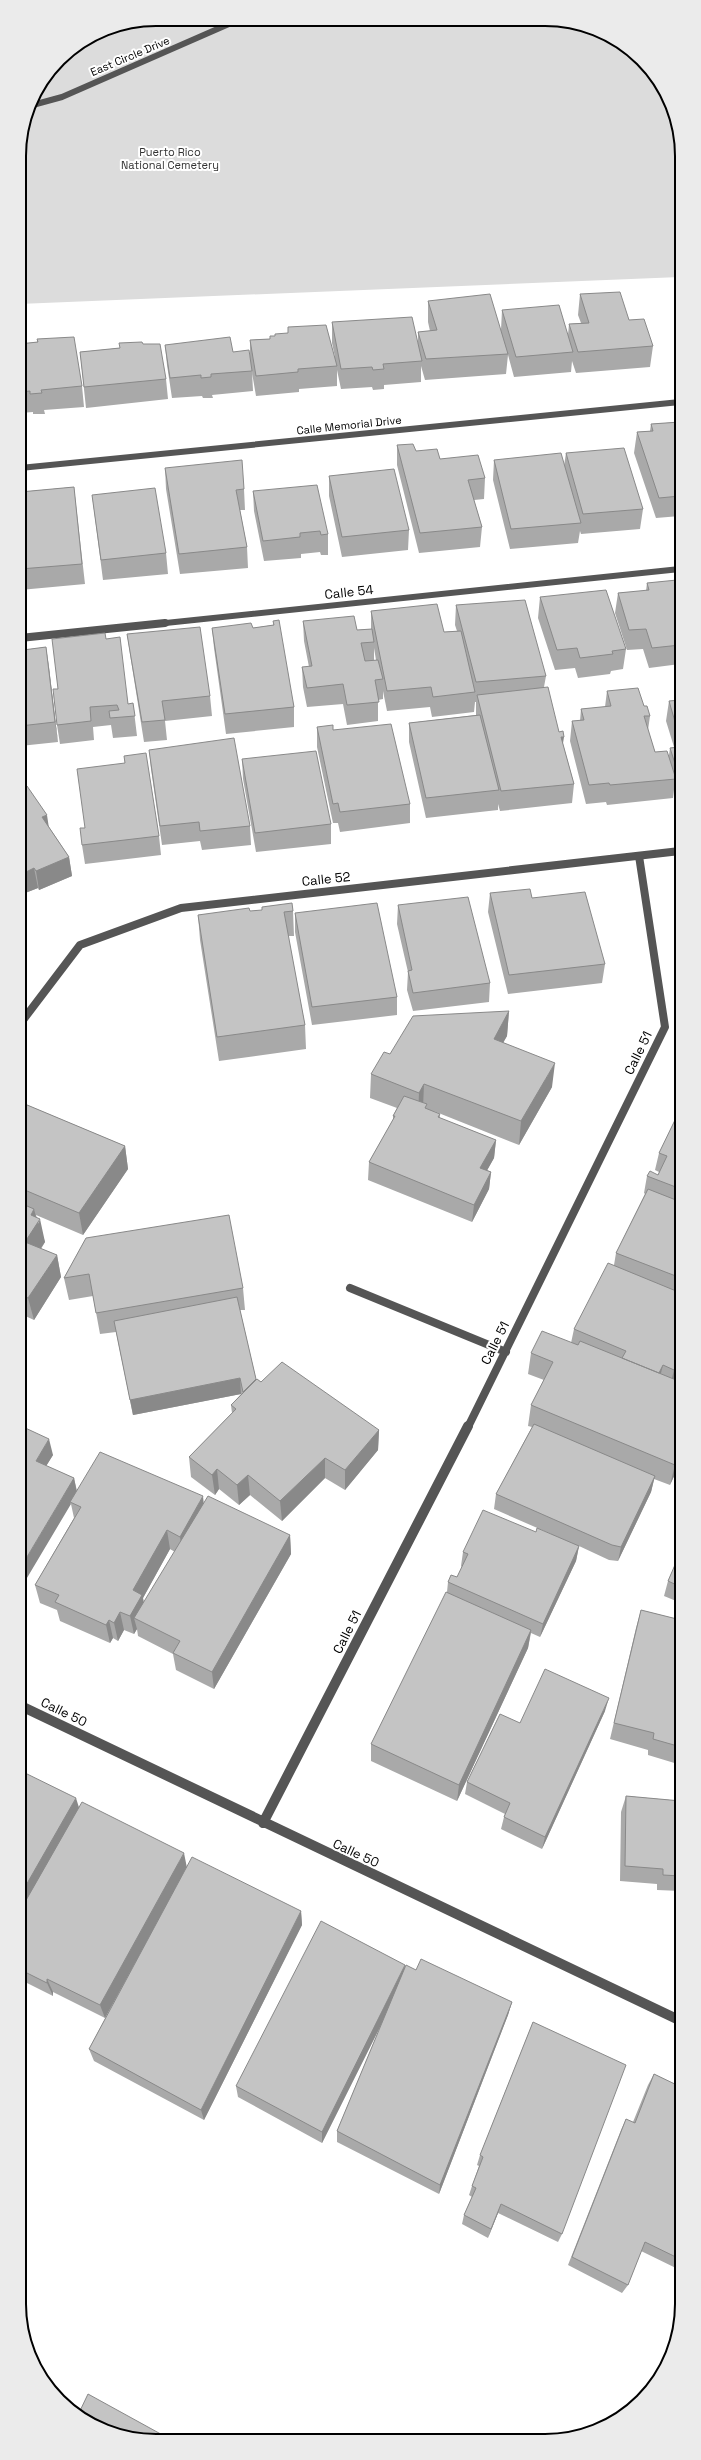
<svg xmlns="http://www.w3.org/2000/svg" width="701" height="2460" font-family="'Space Grotesk',sans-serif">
  <rect width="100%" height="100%" fill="#fff"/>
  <path fill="#dcdcdc" d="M 156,19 L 572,22 L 613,37 L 642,59 L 668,95 L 679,129 L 680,277 L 19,304 L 19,147 L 30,103 L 59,59 L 104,29 Z"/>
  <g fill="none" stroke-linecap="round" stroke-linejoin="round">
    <path stroke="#555" stroke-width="6" d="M 29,106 L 62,97 L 238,20
      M 20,468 L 680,402
      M 156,624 L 680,569"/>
    <path stroke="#555" stroke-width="8" d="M 20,638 L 165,623
      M 20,1024 L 80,945 L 181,908 L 680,851
      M 350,1288 L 506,1352
      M 468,1427 L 665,1027 L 639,856"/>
    <path stroke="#555" stroke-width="10" d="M 21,1706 L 681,2021
      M 263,1823 L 468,1426"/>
  </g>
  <path fill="#a9a9a9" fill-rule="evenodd" d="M 580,294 L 629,320 L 653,346 L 650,367 L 576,373 L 572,361 L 571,372 L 514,377 L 508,355 L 506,374 L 425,380 L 421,366 L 421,382 L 384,385 L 384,389 L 373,390 L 372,387 L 341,389 L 337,370 L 337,386 L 299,389 L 299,392 L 256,396 L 250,361 L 250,340 L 270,339 L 270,336 L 275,336 L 275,334 L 335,357 L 332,343 L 332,322 L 418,345 L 418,332 L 430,331 L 428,322 L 428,301 L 501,330 L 502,310 L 568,335 L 569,324 L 581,323 L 578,315 Z
    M 37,339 L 82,386 L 84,407 L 44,410 L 45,414 L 33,414 L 33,412 L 20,413 L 19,344 L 37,342 Z
    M 143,344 L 166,379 L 168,399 L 86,408 L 80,352 L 120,348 Z
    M 165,345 L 233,352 L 252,371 L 253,391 L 212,395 L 213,398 L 203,398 L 202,396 L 172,398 L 167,365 Z
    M 680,422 L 680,516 L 656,518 L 634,453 L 637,432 L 650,431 L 651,424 Z
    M 397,445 L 440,459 L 485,478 L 484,499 L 474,500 L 482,527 L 480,547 L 419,553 L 397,465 Z
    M 566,453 L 643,509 L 640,529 L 581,534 L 580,531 L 578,543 L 510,549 L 493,480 L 494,460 L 564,466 Z
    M 165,468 L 244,489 L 245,510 L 240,510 L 247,547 L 248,568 L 180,574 L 166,489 Z
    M 329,476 L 409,530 L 408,550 L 342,557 L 329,496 Z
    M 74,487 L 85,584 L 20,590 L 20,492 Z
    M 253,491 L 328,534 L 328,555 L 321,555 L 320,552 L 301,554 L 301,558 L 264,561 L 254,511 Z
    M 92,495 L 166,553 L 168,574 L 103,580 Z
    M 647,583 L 680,588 L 680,664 L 649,668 L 643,649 L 627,650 L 615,613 L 618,593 L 646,591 Z
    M 540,597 L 626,649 L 623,669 L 611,671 L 610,674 L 578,678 L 575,668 L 555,670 L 538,618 Z
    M 456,605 L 546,676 L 544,687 L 563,744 L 574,784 L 572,803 L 500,811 L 498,804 L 498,810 L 426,818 L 409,742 L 409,723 L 476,715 L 476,702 L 475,702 L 474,712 L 432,717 L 430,707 L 387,711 L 383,691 L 383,699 L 378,700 L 378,721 L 347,725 L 343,704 L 307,707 L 303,687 L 302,667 L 309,667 L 304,641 L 303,621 L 357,630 L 371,629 L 371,611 L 444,632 L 457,631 L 455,625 ZM 374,648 L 376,660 L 374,660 Z
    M 273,621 L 294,707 L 294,727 L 226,734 L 214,648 L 212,628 L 253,628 L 273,625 Z
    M 127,634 L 210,696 L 212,716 L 165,721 L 167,740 L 144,742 L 130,654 Z
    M 106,639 L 128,704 L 133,703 L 137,736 L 113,738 L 111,725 L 93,727 L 94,740 L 60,744 L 57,725 L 58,689 Z
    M 20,646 L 23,650 L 46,647 L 58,742 L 20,746 Z
    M 607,691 L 644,706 L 650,716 L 648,730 L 655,752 L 669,755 L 670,748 L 674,747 L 666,721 L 669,701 L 680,700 L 680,792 L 675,792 L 674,790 L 673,798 L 607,805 L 606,802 L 586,804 L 570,741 L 572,721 L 580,721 L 581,709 L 605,707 Z
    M 317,727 L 333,730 L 410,804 L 410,823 L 340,832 L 338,823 L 333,823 L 317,747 Z
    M 149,750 L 250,826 L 251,845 L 202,850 L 200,841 L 162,845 L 151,769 Z
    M 124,756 L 159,836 L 161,855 L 85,864 L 82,845 L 85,828 L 125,763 Z
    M 242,759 L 331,824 L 331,844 L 256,852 L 243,779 Z
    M 20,789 L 49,827 L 69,857 L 72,876 L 39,890 L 38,888 L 20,895 Z
    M 490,893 L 532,898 L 605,964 L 602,983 L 508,994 L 488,912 Z
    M 398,905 L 490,983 L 489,1002 L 413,1011 L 407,990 L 408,972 L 397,924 Z
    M 250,911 L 293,911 L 294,936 L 288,936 L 305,1025 L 306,1049 L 219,1061 L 200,940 L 198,915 Z
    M 295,913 L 397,997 L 397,1015 L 312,1025 L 295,932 Z
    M 509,1011 L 507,1036 L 503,1042 L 552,1087 L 519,1145 L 431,1110 L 440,1114 L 440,1118 L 496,1140 L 494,1158 L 487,1170 L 491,1172 L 489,1189 L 472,1222 L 368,1180 L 369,1162 L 393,1120 L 393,1116 L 397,1108 L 370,1098 L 371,1074 L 390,1054 Z
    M 20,1102 L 125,1146 L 128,1169 L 83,1235 L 36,1215 L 45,1242 L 41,1249 L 57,1255 L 61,1277 L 34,1320 L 21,1314 Z
    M 680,1102 L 681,1365 L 674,1379 L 681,1382 L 681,1461 L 670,1485 L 654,1479 L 651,1492 L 618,1561 L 609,1560 L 579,1546 L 576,1561 L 540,1637 L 531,1633 L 528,1648 L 457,1801 L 371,1761 L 371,1744 L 447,1592 L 448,1582 L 457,1577 L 462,1567 L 461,1566 L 463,1552 L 536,1532 L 551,1534 L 494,1509 L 496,1494 L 532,1427 L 528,1426 L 531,1405 L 544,1380 L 528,1374 L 531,1353 L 571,1343 L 574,1329 L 614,1265 L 616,1253 L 645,1194 L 644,1193 L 647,1176 L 658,1175 L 659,1172 L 655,1170 L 659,1153 L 676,1120 L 679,1105 Z
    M 86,1238 L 243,1288 L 245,1310 L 240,1310 L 256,1379 L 261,1382 L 379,1430 L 378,1450 L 345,1490 L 325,1478 L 282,1521 L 250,1495 L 239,1505 L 219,1489 L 215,1495 L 191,1477 L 189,1457 L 232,1413 L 231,1405 L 241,1394 L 133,1415 L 116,1332 L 100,1334 L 93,1296 L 69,1300 L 64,1278 Z
    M 21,1426 L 53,1455 L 46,1466 L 74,1478 L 77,1491 L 204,1503 L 290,1535 L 291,1554 L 214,1689 L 176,1670 L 173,1654 L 138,1636 L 137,1629 L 134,1634 L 124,1630 L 118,1641 L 113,1638 L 110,1643 L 60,1621 L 57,1610 L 40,1603 L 35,1585 L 74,1518 L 71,1504 ZM 170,1549 L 175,1552 L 144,1603 L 143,1598 Z
    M 681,1551 L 681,1603 L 664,1596 L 668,1581 Z
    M 641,1610 L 681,1620 L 681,1765 L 648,1755 L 648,1750 L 610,1739 L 636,1628 Z
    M 605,1711 L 542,1849 L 501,1829 L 504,1817 L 505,1814 L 465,1794 L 467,1782 L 520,1723 Z
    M 21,1771 L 79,1807 L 187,1867 L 301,1911 L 302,1925 L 204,2120 L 94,2061 L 89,2049 L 141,1951 L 105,2018 L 53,1992 L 53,1996 L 21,1980 Z
    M 626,1796 L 681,1801 L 681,1891 L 657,1890 L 657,1884 L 620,1881 L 621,1812 Z
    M 404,1968 L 416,1970 L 512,2002 L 508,2015 L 439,2194 L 337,2142 L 337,2131 L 382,2023 L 322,2143 L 238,2097 L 236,2086 Z
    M 533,2022 L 562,2234 L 558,2242 L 498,2213 L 488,2238 L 462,2224 L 464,2215 L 472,2197 L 469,2195 L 472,2186 L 479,2166 L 477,2165 L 480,2155 Z
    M 654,2074 L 681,2087 L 682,2271 L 641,2251 L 628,2285 L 622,2293 L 568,2265 L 621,2130 L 626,2119 L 633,2122 L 648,2085 Z"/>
  <path fill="#898989" d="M 46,647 L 49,667 L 58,742 L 55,722 Z
    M 561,737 L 564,737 L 561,756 Z
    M 47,815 L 50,835 L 42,817 Z
    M 69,857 L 72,876 L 39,890 L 36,871 Z
    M 34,868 L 38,888 L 20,895 L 20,875 Z
    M 509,1011 L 507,1036 L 492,1063 L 494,1039 Z
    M 555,1063 L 552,1087 L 519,1145 L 521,1121 Z
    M 424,1084 L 423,1108 L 418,1116 L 419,1093 Z
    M 496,1140 L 494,1158 L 479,1185 L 480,1168 Z
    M 125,1146 L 128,1169 L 83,1235 L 79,1213 Z
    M 491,1172 L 489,1189 L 472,1222 L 474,1205 Z
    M 34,1209 L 38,1224 L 40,1219 L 45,1242 L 30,1264 L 25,1242 L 31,1215 Z
    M 57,1255 L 61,1277 L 34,1320 L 28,1298 Z
    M 681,1357 L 681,1365 L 670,1386 L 674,1370 Z
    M 663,1365 L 659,1381 L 658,1375 Z
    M 240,1378 L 241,1394 L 133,1415 L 130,1400 Z
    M 379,1430 L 378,1450 L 345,1490 L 345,1470 Z
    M 49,1439 L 53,1455 L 40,1476 L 36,1461 Z
    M 681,1453 L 681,1461 L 670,1485 L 675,1465 Z
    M 325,1458 L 325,1478 L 282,1521 L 280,1501 Z
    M 217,1469 L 219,1489 L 215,1495 L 212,1475 Z
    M 248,1475 L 250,1495 L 239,1505 L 237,1485 Z
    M 655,1476 L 651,1492 L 618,1561 L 621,1547 Z
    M 74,1478 L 77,1493 L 70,1502 L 71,1504 L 21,1588 L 21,1567 Z
    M 203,1496 L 205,1516 L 183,1556 L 180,1537 Z
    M 167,1530 L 170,1549 L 143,1598 L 145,1613 L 134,1618 L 137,1629 L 134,1634 L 130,1616 L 133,1590 Z
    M 290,1535 L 291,1554 L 214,1689 L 212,1672 Z
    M 579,1546 L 576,1561 L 540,1637 L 543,1624 Z
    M 120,1612 L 124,1630 L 118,1641 L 114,1623 Z
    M 109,1620 L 113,1638 L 110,1643 L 106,1625 Z
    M 531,1630 L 528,1648 L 457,1801 L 459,1785 Z
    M 609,1698 L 605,1711 L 542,1849 L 545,1837 Z
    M 76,1798 L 81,1814 L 21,1920 L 21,1894 Z
    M 184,1853 L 187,1868 L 105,2018 L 100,2005 Z
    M 301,1911 L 302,1925 L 204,2120 L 201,2110 Z
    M 405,1965 L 404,1979 L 322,2143 L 322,2132 Z
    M 47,1979 L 53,1992 L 53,1996 L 47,1983 Z
    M 512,2002 L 508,2015 L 439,2194 L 440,2185 Z
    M 501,2204 L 498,2213 L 488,2238 L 491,2229 Z"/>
  <path fill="#c4c4c4" stroke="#898989" d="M 620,292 L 629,320 L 644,319 L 653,346 L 578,352 L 569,324 L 589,323 L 580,294 Z
    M 490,294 L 508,354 L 426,359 L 418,332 L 437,330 L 428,301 Z
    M 559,305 L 573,352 L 516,357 L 502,310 Z
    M 412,317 L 422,361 L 383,364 L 384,369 L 373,370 L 372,367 L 341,369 L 332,322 Z
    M 326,325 L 337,366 L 298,369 L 298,372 L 256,376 L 250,340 L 270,339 L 270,336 L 275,336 L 275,334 L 288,333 L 288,327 Z
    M 74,337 L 82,386 L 41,390 L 42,393 L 30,394 L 30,391 L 20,392 L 19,344 L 38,342 L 37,339 Z
    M 230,337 L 233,352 L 249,350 L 252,371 L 211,374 L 211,377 L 201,378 L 201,375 L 170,378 L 165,345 Z
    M 142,342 L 143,344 L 160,344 L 166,379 L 84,387 L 80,352 L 120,348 L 119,343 Z
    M 680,422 L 680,496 L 659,498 L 637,432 L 653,431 L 651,424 Z
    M 413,444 L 416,451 L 437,449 L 440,459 L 478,455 L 485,478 L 468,480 L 482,527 L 420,533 L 397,445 Z
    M 624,448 L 643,509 L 583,514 L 566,453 Z
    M 561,453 L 581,523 L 511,529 L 494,460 Z
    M 242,460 L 244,489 L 236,490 L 247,547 L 179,554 L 165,468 Z
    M 394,469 L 409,530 L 342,537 L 329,476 Z
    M 317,485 L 328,534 L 321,535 L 320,531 L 300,533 L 300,537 L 263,541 L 253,491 Z
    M 74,487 L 82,564 L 20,569 L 20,492 Z
    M 155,488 L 166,553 L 101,560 L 92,495 Z
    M 677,580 L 680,588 L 680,645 L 652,648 L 646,629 L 629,630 L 618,593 L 649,590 L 647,583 Z
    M 606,590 L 626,649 L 612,651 L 613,654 L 580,658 L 577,648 L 557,650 L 540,597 Z
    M 525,600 L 546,676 L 476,682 L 456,605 Z
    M 437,604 L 444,632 L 461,631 L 475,692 L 433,697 L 431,687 L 387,691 L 371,611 Z
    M 354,616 L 357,630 L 372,629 L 374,642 L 361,643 L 365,661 L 378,660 L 383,679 L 375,680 L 379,702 L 347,705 L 343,684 L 307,688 L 302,667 L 312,666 L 303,621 Z
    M 279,620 L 294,707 L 225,714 L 212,628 L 251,623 L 253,628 L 274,625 L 273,621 Z
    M 200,627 L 210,696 L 162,701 L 165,720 L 142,722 L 127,634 Z
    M 105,633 L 106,639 L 120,637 L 128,704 L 133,703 L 135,716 L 110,718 L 109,711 L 119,710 L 117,705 L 90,707 L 91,721 L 57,725 L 53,689 L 58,689 L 52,639 Z
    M 20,646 L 22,646 L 23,650 L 46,647 L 55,722 L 20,726 Z
    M 548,687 L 559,732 L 563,731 L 564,737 L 561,737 L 574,784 L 501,791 L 477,695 Z
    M 638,688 L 644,706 L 647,706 L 650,716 L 644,716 L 655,752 L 667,751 L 676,779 L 610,785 L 609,783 L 589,785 L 572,721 L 584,720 L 581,709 L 611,706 L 607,691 Z
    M 680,700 L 680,739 L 669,701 Z
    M 480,715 L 499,790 L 426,798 L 409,723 Z
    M 391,724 L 410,804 L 340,812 L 338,803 L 333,804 L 317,727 L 333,725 L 333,730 Z
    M 234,738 L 250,826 L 200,831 L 199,822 L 160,826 L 149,750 Z
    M 680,747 L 680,773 L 678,773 L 670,748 Z
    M 316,751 L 331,824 L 255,833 L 242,759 Z
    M 146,753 L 159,836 L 82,845 L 80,828 L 85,828 L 77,769 L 125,763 L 124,756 Z
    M 27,786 L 47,815 L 42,817 L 69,857 L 36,871 L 34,868 L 20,875 L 20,789 Z
    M 530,889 L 532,898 L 585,892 L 605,964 L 509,975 L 490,893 Z
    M 468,897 L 490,983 L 413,993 L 408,971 L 412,970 L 398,905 Z
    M 292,903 L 293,911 L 284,912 L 305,1025 L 217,1037 L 198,915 L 249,908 L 250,911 L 262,910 L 262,907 Z
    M 377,903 L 397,997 L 312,1007 L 295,913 Z
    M 509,1011 L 494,1039 L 555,1063 L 521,1121 L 424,1084 L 419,1093 L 371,1074 L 384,1052 L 390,1054 L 413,1016 Z
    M 404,1096 L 427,1104 L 425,1108 L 440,1114 L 438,1117 L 496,1140 L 480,1168 L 491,1172 L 474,1205 L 369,1162 L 395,1116 L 393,1116 Z
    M 20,1102 L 125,1146 L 79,1213 L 20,1188 Z
    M 675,1120 L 680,1122 L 681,1189 L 647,1176 L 650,1171 L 658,1175 L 667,1156 L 659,1153 Z
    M 648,1189 L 681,1202 L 681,1278 L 616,1253 Z
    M 20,1203 L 34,1209 L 31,1215 L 40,1219 L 25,1242 L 57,1255 L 28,1298 L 20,1295 Z
    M 229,1215 L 243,1288 L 96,1313 L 89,1274 L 64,1278 L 86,1238 Z
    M 608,1263 L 681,1293 L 681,1357 L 674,1370 L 663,1365 L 659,1373 L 622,1358 L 626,1351 L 574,1329 Z
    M 237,1297 L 256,1379 L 243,1392 L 240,1378 L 130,1400 L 114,1321 Z
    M 542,1331 L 578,1345 L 580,1341 L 681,1382 L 681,1453 L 675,1465 L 531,1405 L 553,1362 L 531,1353 Z
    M 282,1362 L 379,1430 L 345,1470 L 325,1458 L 280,1501 L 248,1475 L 237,1485 L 217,1469 L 212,1475 L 189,1457 L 236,1409 L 231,1405 L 257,1379 L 261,1382 Z
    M 534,1424 L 655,1476 L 621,1547 L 612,1545 L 496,1494 Z
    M 21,1426 L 49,1439 L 36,1461 L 74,1478 L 21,1567 Z
    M 100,1452 L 203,1496 L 180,1537 L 167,1530 L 133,1590 L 142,1595 L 130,1616 L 120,1612 L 114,1623 L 109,1620 L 106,1625 L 55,1602 L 59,1595 L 35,1585 L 81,1507 L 70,1502 Z
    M 208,1496 L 290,1535 L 212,1672 L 173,1653 L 180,1641 L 134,1618 Z
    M 483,1510 L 536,1532 L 537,1528 L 579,1546 L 543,1624 L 448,1582 L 451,1575 L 457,1577 L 468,1554 L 463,1552 Z
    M 681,1551 L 681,1587 L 668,1581 Z
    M 446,1592 L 531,1630 L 459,1785 L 371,1744 Z
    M 641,1610 L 681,1620 L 681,1747 L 653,1739 L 654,1733 L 614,1723 Z
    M 545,1669 L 609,1698 L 545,1837 L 504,1817 L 510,1803 L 467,1782 L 500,1714 L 520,1723 Z
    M 21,1771 L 76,1798 L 21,1894 Z
    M 626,1796 L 681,1801 L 681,1876 L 663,1875 L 663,1869 L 625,1866 Z
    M 82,1802 L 184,1853 L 100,2005 L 47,1979 L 47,1983 L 21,1970 L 21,1909 Z
    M 192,1857 L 301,1911 L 201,2110 L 89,2049 Z
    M 321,1921 L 405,1965 L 322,2132 L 236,2086 Z
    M 421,1959 L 512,2002 L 440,2185 L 337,2131 L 406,1965 L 416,1970 Z
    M 533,2022 L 626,2065 L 562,2234 L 501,2204 L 491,2229 L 464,2215 L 476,2188 L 472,2186 L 483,2157 L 480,2155 Z
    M 654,2074 L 681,2087 L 682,2260 L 645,2242 L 628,2285 L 572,2257 L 626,2119 L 635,2123 Z
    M 88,2394 L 168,2438 L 129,2438 L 95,2427 L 78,2415 Z"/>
  <g text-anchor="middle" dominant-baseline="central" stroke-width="4" stroke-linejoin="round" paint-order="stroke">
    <g font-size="11" fill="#000" stroke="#fff">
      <text transform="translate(130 56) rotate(-23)">East Circle Drive</text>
      <text transform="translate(349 425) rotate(-6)">Calle Memorial Drive</text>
    </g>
    <g font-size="11" fill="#333" stroke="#fff">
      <text x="170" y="152">Puerto Rico<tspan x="170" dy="13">National Cemetery</tspan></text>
    </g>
    <g font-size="13" fill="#000" stroke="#fff">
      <text transform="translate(349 592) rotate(-6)">Calle 54</text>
      <text transform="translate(326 879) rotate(-6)">Calle 52</text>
      <text transform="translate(638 1053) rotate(-64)">Calle 51</text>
      <text transform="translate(495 1343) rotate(-63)">Calle 51</text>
      <text transform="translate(347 1632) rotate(-63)">Calle 51</text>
      <text transform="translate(64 1712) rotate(26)">Calle 50</text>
      <text transform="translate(356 1853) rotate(25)">Calle 50</text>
    </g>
  </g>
  <path d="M0 0H701V2460H0ZM156 26H545A130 130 0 0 1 675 156V2304A130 130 0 0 1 545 2434H156A130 130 0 0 1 26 2304V156A130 130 0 0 1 156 26Z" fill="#ebebeb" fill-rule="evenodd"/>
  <path fill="none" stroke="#000" stroke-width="2" d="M156 26H545A130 130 0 0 1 675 156V2304A130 130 0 0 1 545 2434H156A130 130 0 0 1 26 2304V156A130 130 0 0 1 156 26Z"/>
</svg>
